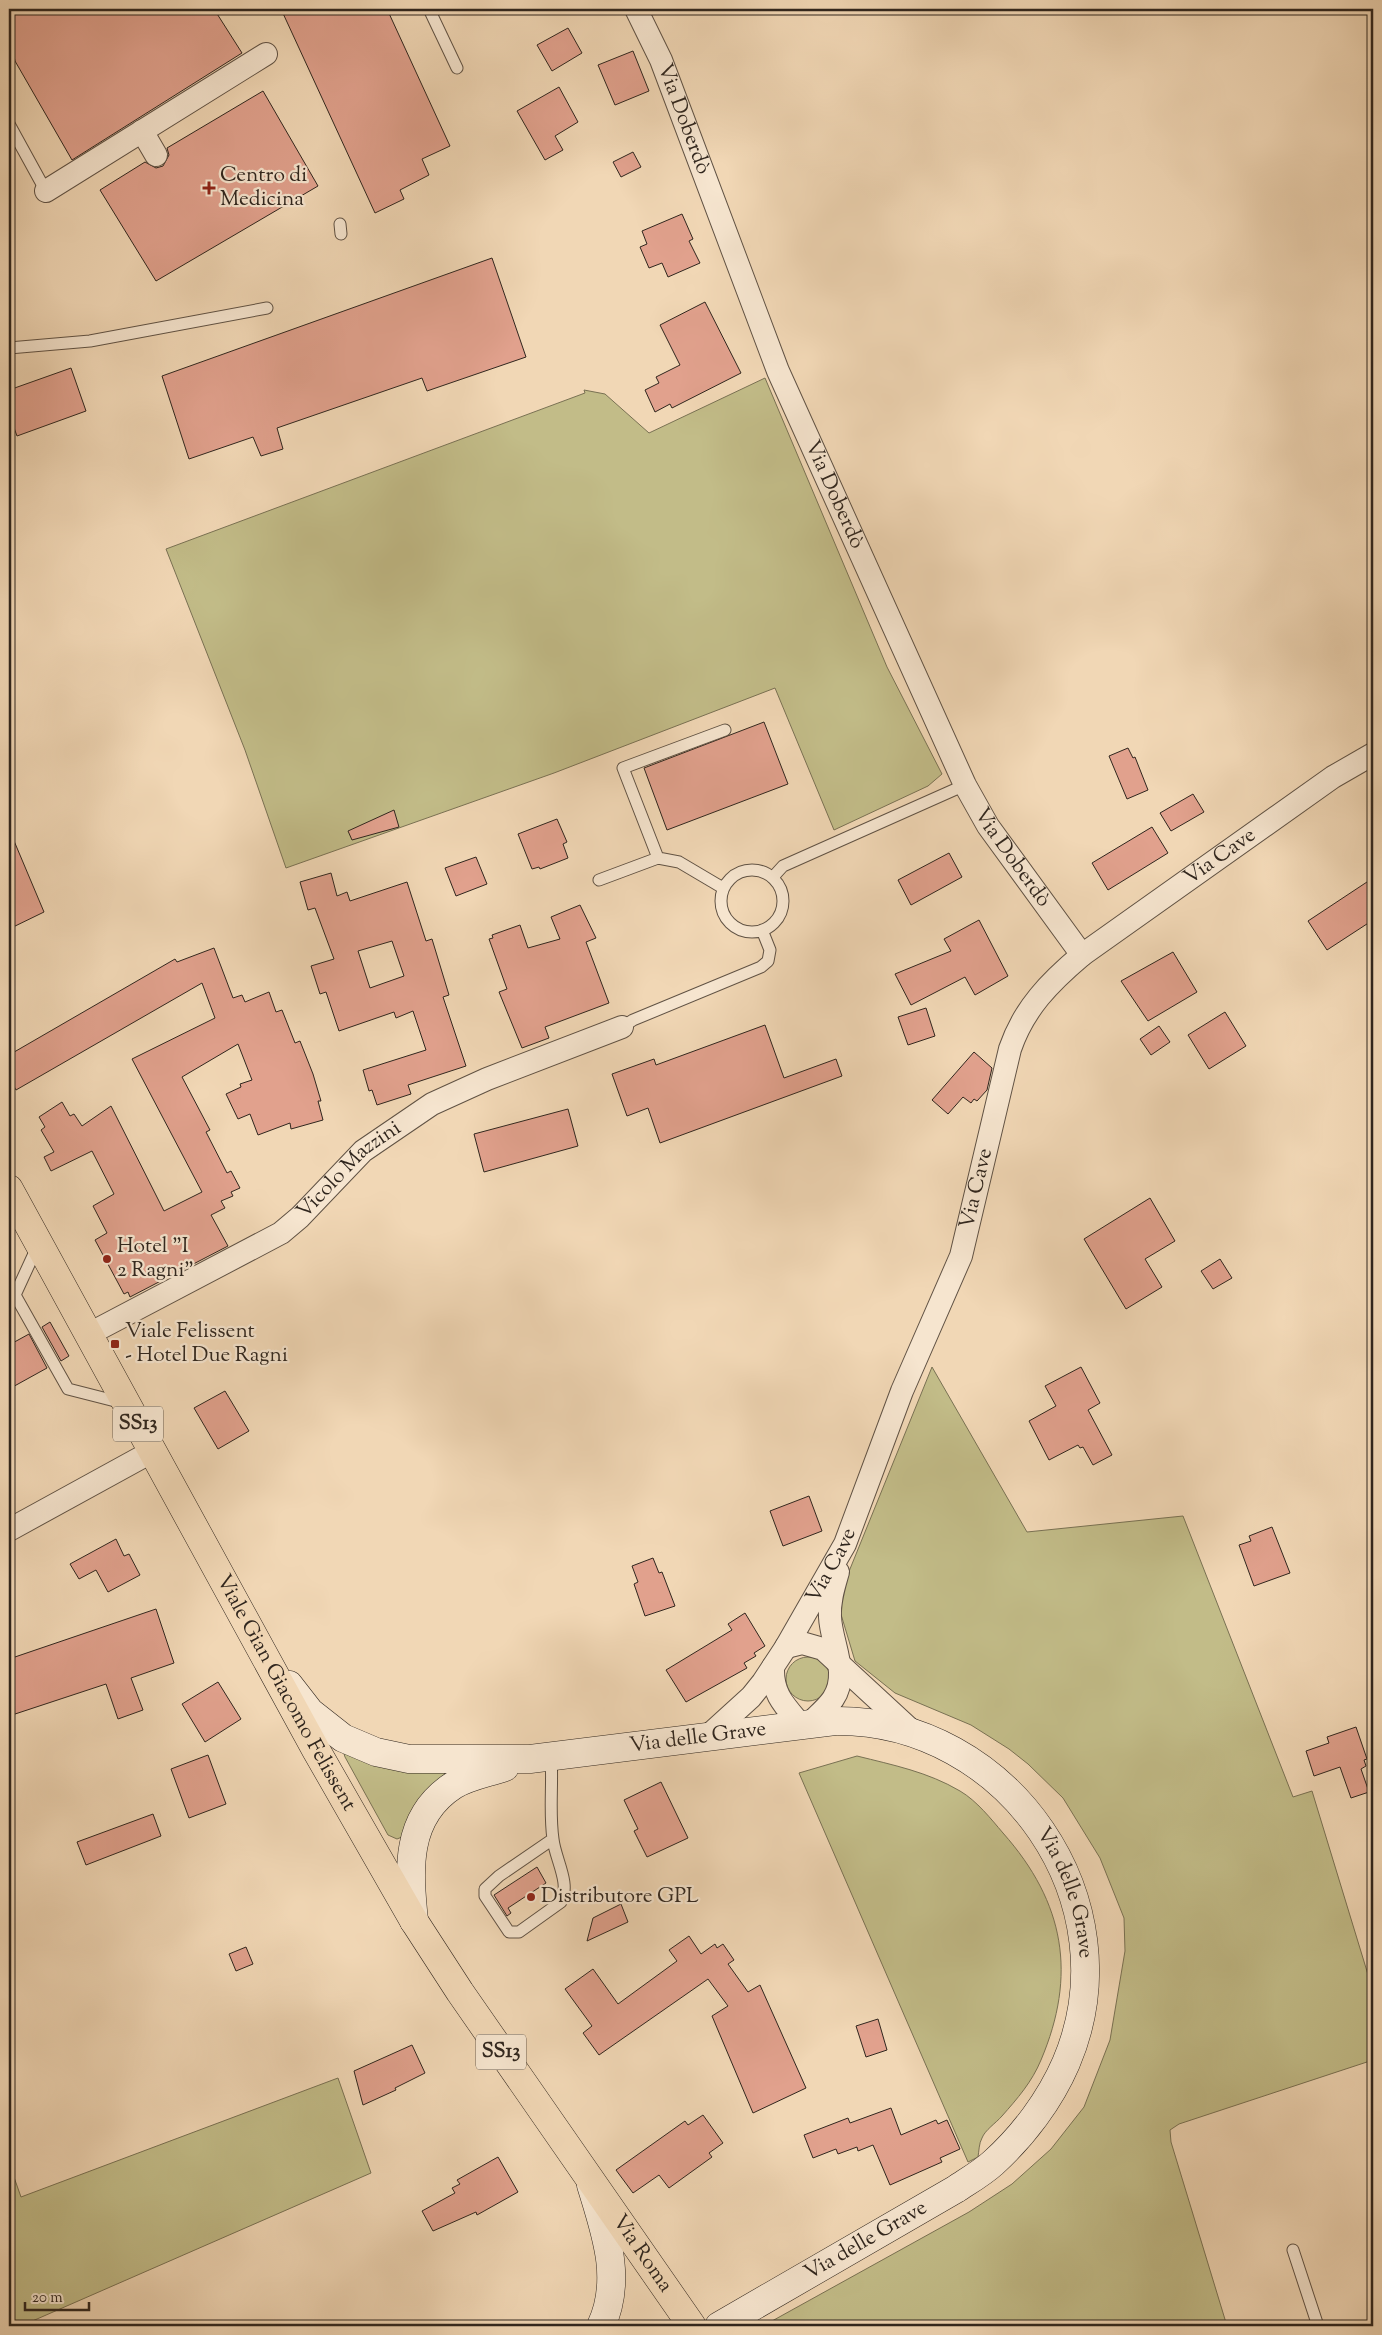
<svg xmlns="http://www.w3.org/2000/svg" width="1382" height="2335" font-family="'Sorts Mill Goudy',serif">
  <rect width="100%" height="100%" fill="#f1d7b5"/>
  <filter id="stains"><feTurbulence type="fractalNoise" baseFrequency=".004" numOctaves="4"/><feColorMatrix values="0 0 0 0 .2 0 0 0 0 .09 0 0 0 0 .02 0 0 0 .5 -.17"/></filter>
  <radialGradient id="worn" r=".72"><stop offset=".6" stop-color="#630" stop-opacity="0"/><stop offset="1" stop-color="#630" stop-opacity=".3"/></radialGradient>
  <path fill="#c2bc88" stroke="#797153" d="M 765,378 L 887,667 L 942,774 L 928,786 L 834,830 L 775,688 L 554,773 L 286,868 L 245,750 L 166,549 L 585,393 L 584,390 L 605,394 L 649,433 Z
    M 932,1367 L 1027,1532 L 1183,1516 L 1293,1797 L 1312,1791 L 1373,1991 L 1373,2060 L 1179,2124 L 1170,2130 L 1171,2142 L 1227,2326 L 763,2326 L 969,2212 L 1012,2184 L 1051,2149 L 1084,2107 L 1110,2040 L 1125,1951 L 1124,1918 L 1100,1858 L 1063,1798 L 1028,1764 L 1009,1749 L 971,1725 L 895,1693 L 855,1661 L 837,1601 Z
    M786 1679a22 22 0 1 1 44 0a22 22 0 1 1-44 0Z
    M 346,1753 L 442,1771 L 447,1776 L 402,1837 L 397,1839 L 388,1835 L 345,1757 L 344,1754 Z
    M 857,1756 C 893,1765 928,1772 960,1791 C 977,1801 991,1819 1003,1833 C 1065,1903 1077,1975 1041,2060 C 1032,2082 1017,2099 1002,2116 C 996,2123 985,2130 982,2138 C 979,2143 979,2151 978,2157 L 968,2162 L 799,1773 Z
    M 338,2078 L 371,2173 L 21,2326 L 9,2326 L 9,2163 L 21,2197 Z"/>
  <path fill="#e1a18d" stroke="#30261e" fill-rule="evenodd" d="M 9,9 L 214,9 L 242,53 L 72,160 L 15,61 L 9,31 Z
    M 281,9 L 387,9 L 450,146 L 422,159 L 429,175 L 400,190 L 404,199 L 375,213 Z
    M 568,28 L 582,53 L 552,71 L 537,45 Z
    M 633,51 L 649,91 L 615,105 L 598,65 Z
    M 559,87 L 578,122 L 555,136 L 563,150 L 545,160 L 517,111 Z
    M 263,91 L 318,186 L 156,281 L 100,190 L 145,162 L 156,168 L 163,166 L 169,155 L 167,148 Z
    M 633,152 L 641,167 L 621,177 L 613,162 Z
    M 682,214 L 693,239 L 689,241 L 700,263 L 668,277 L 662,263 L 649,268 L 640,247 L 647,244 L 642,231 Z
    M 492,258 L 526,357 L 427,391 L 422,378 L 277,428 L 283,449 L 261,456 L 253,437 L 189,459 L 162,376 Z
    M 705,302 L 741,373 L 672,408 L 670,404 L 655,412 L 645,390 L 659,383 L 656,377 L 680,365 L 660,325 Z
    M 71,368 L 86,411 L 17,436 L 9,414 L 9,390 Z
    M 764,722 L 788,784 L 667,830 L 644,768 Z
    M 1128,748 L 1133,758 L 1135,757 L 1148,790 L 1127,799 L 1109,756 Z
    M 1193,794 L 1204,812 L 1171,831 L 1160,813 Z
    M 394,810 L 399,827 L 352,840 L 348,831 Z
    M 557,819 L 567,842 L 563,844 L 568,858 L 540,869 L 539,867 L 532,869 L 518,834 Z
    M 1152,827 L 1168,853 L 1108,890 L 1092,863 Z
    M 9,829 L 44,912 L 9,929 Z
    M 949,853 L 962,877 L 911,905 L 898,880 Z
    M 476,857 L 487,884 L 456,896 L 445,868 Z
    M 331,873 L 337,896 L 347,892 L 350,901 L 407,882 L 426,941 L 432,939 L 449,995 L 443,997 L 466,1066 L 408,1085 L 411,1094 L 377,1105 L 372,1090 L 369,1091 L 363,1070 L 426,1050 L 413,1011 L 396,1018 L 394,1012 L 339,1031 L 326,992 L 320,994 L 311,966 L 334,959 L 315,908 L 308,910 L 300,882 ZM 392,941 L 404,976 L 370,988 L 358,951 Z
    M 1373,878 L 1373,920 L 1327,950 L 1308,921 Z
    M 580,905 L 596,938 L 586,942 L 609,1003 L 545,1027 L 549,1038 L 522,1048 L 499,992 L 507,989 L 489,939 L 493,938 L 492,935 L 520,925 L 528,948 L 560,939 L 551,917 Z
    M 979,920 L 1008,976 L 975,995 L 965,977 L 911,1005 L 895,974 L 951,951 L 944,939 Z
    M 214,948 L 233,998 L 242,995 L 245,1002 L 269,992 L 276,1012 L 282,1010 L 295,1043 L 300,1041 L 313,1074 L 321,1101 L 318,1101 L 323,1120 L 291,1129 L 290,1123 L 258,1135 L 250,1114 L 238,1119 L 226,1094 L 241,1087 L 240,1084 L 252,1080 L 238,1044 L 182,1077 L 210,1130 L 206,1132 L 227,1173 L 231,1171 L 240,1188 L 231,1192 L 233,1196 L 221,1201 L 225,1208 L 211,1215 L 228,1246 L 130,1297 L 128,1292 L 124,1294 L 95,1240 L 107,1233 L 93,1206 L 114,1194 L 92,1151 L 51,1171 L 44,1157 L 54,1152 L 41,1130 L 45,1127 L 39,1117 L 62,1102 L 70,1116 L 74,1114 L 82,1126 L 111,1106 L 164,1211 L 202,1192 L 132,1059 L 215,1018 L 202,983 L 16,1090 L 9,1077 L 9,1055 L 175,959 L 177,962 Z
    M 1173,952 L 1197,992 L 1148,1021 L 1121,981 Z
    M 926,1008 L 935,1036 L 908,1045 L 898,1017 Z
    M 1225,1012 L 1246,1046 L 1209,1069 L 1188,1035 Z
    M 765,1025 L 784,1078 L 836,1059 L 842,1076 L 660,1143 L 648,1108 L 627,1116 L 612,1074 L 654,1059 L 656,1065 Z
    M 1159,1026 L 1170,1042 L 1151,1055 L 1140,1039 Z
    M 974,1052 L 992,1068 L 987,1090 L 977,1101 L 974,1099 L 971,1103 L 963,1097 L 948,1114 L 932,1100 Z
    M 568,1109 L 578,1146 L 484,1172 L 474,1134 Z
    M 1150,1198 L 1175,1241 L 1145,1259 L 1162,1287 L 1126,1309 L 1084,1239 Z
    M 1220,1259 L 1232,1278 L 1213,1289 L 1201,1271 Z
    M 50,1322 L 69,1356 L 61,1361 L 42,1327 Z
    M 29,1334 L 47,1368 L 9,1389 L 9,1345 Z
    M 1081,1367 L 1100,1403 L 1088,1410 L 1112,1455 L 1093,1465 L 1083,1447 L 1080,1448 L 1078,1445 L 1049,1460 L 1029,1421 L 1056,1406 L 1045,1386 Z
    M 225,1391 L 249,1431 L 218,1449 L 194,1408 Z
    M 809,1496 L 822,1531 L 783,1546 L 770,1511 Z
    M 1272,1527 L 1290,1573 L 1254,1586 L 1239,1545 L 1251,1541 L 1249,1536 Z
    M 116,1539 L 124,1556 L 129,1554 L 140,1575 L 108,1592 L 96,1570 L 79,1579 L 70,1564 Z
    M 653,1558 L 659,1573 L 662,1572 L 675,1606 L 645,1616 L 634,1584 L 638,1582 L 632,1566 Z
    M 156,1609 L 174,1663 L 131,1678 L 143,1710 L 118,1719 L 106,1684 L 9,1716 L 9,1659 Z
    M 745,1613 L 765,1646 L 754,1653 L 756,1656 L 744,1663 L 747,1668 L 686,1702 L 666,1670 L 732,1630 L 728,1624 Z
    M 218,1682 L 241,1719 L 205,1742 L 182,1704 Z
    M 1356,1727 L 1367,1759 L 1364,1760 L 1366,1766 L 1361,1769 L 1369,1792 L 1351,1798 L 1340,1767 L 1314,1776 L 1306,1751 L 1329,1743 L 1327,1737 Z
    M 208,1755 L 226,1804 L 189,1818 L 171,1769 Z
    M 661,1782 L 688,1838 L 647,1857 L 634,1831 L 638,1829 L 624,1800 Z
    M 153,1814 L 161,1836 L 86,1865 L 77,1842 Z
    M 537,1867 L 546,1883 L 508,1908 L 511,1913 L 507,1916 L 494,1895 Z
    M 621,1904 L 628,1922 L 587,1941 L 593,1918 Z
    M 689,1936 L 701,1954 L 715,1944 L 717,1948 L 723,1944 L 734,1960 L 728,1964 L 748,1992 L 760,1985 L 806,2088 L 753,2113 L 712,2016 L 728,2006 L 708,1979 L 599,2055 L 583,2033 L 592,2026 L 565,1989 L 593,1969 L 618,2004 L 677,1961 L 669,1950 Z
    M 246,1947 L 253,1964 L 236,1971 L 229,1954 Z
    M 878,2019 L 887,2050 L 866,2057 L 856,2026 Z
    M 412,2045 L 425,2073 L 395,2088 L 396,2090 L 363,2105 L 354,2071 Z
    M 891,2108 L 901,2135 L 936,2120 L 938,2124 L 947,2120 L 960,2149 L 940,2158 L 942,2162 L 890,2185 L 873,2145 L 858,2151 L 857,2147 L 838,2154 L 836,2149 L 813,2158 L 804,2135 L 848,2118 L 850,2123 Z
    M 703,2115 L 723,2143 L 709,2153 L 712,2157 L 669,2188 L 659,2175 L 633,2193 L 616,2170 L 685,2121 L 688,2125 Z
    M 498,2157 L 518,2192 L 477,2215 L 476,2212 L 433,2231 L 422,2211 L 455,2193 L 452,2188 L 460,2184 L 457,2180 Z"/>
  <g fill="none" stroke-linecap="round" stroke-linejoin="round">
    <g stroke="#605244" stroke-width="13">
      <path id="lane" d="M 429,9 L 457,68
        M 9,124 L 48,195
        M 340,224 L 341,234
        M 9,348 L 90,341 L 267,308
        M 658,858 L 623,768 L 725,730
        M721 901a31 31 0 1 1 62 0a31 31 0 1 1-62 0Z
        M 773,877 L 783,866 L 965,785
        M 599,880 L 658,858 L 679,862 L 723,888
        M 622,1027 L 633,1020 L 761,967 L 768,961 L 770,950 L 762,930
        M 38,1245 L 15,1295 L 68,1389 L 123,1403
        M 551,1757 C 553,1784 549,1812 553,1839 C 555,1859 571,1883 561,1902 L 519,1932 L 509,1932 L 485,1896 L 485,1889 L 499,1876 L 553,1839
        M 1293,2250 L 1318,2326"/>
    </g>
    <g stroke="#605244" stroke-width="24">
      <g id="street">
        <path id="s1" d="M 636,9 L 661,60 L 778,371 L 965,785 L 988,826 L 1082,955"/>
        <path d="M 142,131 L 156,155"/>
        <path d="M 46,191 L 266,54"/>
        <path id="s2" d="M 89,1334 L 281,1233 L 300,1217 L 363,1151 L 432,1104 L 487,1079 L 622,1027"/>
        <path d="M 9,1530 L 153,1451"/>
        <path d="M 786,1647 L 802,1643 L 823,1649 L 913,1732"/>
        <path d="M 773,1667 C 772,1694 784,1705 801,1725"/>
        <path d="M 809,1724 C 817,1716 827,1708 833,1699 C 850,1674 831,1643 830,1617 C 829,1601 834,1586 838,1572"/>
        <path id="s3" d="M 707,1737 L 751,1697 L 763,1682 L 786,1647 L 845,1544 L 902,1391 L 961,1256 L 1010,1049 C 1024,1008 1050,982 1082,955 L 1333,777 L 1373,754"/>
      </g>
    </g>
    <g stroke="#30261e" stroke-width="29">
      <g id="secondary">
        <path id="s4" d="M 289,1685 L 310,1712 L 343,1738 L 376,1752 L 409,1759 L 530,1759 L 835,1721 C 1008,1719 1135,1902 1066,2063 C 1050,2100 1023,2136 993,2163 C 982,2173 968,2181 956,2189 L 719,2326"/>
        <path d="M 414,1921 C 409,1871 404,1817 454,1785 C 469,1776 488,1773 505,1767"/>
        <path d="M 591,2185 C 605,2231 623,2279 601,2326"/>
      </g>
    </g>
    <g stroke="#30261e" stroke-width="29">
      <g id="primary">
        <path id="s5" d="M 9,1189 L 316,1750 L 414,1921 L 460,1992 L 692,2326"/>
      </g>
    </g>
    <use href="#lane" stroke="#f6e5cf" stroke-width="11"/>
    <use href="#street" stroke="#f6e5cf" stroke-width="22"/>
    <use href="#secondary" stroke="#f6e5cf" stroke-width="28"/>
    <use href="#primary" stroke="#f1d7b5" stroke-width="28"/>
  </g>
  <g fill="#8f2418" stroke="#f6e5cf" stroke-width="2">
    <path d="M206.5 180.5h5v5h5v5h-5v5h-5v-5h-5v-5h5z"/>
    <circle cx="107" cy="1259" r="5"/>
    <rect x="110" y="1339" width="10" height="10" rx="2.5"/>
    <circle cx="531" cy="1897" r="5"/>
  </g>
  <g text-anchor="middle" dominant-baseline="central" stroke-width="4.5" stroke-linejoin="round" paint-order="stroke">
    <g fill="#f6e5cf" stroke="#6b5f53" stroke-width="1">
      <rect x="113" y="1406.5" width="50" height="35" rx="4"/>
      <rect x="476" y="2034.5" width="50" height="35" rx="4"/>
    </g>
    <g font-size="20" font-weight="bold" fill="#30261e">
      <text x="138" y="1424">SS13</text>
      <text x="501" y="2052">SS13</text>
    </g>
    <g font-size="21" fill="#30261e" stroke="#f6e5cf">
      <text stroke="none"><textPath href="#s1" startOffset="120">Via Doberdò</textPath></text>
      <text stroke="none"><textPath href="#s1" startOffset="525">Via Doberdò</textPath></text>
      <text stroke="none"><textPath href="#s3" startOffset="1052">Via Cave</textPath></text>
      <text stroke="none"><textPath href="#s1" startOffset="930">Via Doberdò</textPath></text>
      <text stroke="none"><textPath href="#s2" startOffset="310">Vicolo Mazzini</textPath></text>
      <text stroke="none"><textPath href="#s3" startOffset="619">Via Cave</textPath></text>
      <text stroke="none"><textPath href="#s3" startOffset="214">Via Cave</textPath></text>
      <text stroke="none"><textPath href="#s5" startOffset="575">Viale Gian Giacomo Felissent</textPath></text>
      <text stroke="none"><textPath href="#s4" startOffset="436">Via delle Grave</textPath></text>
      <text stroke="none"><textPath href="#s4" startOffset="885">Via delle Grave</textPath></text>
      <text transform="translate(866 2241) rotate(-30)">Via delle Grave</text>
      <text stroke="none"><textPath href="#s5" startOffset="1240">Via Roma</textPath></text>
    </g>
    <g font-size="21" fill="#30261e" stroke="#f6e5cf" text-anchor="start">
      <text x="220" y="176">Centro di<tspan x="220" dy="24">Medicina</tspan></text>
      <text x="117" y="1247">Hotel "I<tspan x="117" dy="24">2 Ragni"</tspan></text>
      <text x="125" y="1332">Viale Felissent<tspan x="125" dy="24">- Hotel Due Ragni</tspan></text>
      <text x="541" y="1897">Distributore GPL</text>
    </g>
  </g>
  <rect width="1382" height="2335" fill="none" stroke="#f1d7b5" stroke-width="30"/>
  <rect x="10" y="10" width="1362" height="2315" fill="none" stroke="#30261e" stroke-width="2.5"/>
  <rect x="15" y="15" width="1352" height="2305" fill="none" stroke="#30261e"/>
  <path d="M25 2302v8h64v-8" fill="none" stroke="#30261e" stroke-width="2.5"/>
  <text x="32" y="2302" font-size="15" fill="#30261e" stroke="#f6e5cf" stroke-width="4" paint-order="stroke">20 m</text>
  <rect width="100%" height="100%" filter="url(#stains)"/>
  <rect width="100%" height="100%" fill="url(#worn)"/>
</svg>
